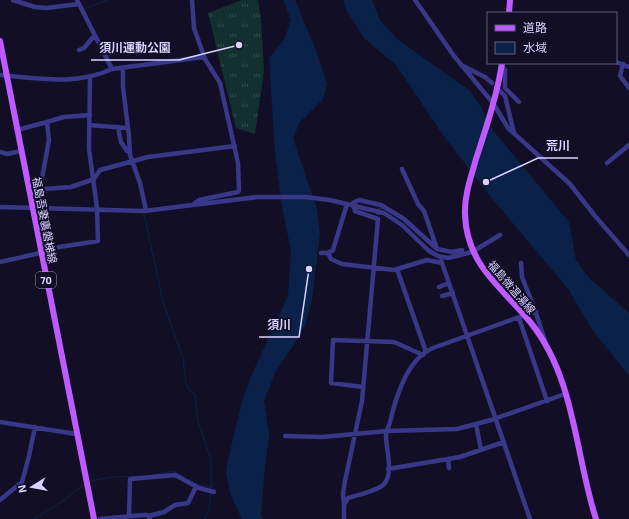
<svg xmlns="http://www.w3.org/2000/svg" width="629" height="519" font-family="'Exo 2','Noto Sans JP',sans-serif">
  <defs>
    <pattern id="grass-tufts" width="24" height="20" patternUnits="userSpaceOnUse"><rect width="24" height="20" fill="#11302f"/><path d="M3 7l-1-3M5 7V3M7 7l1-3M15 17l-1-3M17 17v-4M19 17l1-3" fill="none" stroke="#334d4e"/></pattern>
  </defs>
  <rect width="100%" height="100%" fill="#120e26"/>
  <path fill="url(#grass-tufts)" d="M 242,0 L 258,0 L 261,19 L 264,71 L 255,134 L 236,128 L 208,13 Z"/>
  <path fill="#0a2249" d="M 283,0 L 295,0 L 317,53 L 327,84 L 323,99 L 300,122 L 293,138 L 317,209 L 320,233 L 312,300 L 306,323 L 297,340 L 276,371 L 264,400 L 269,435 L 265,467 L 261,515 L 263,519 L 242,519 L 230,494 L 226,472 L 228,460 L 242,401 L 252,374 L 288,296 L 291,251 L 282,207 L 275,152 L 269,58 L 284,40 L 291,20 Z
    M 343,0 L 372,0 L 380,20 L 396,38 L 470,91 L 480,105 L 491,128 L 569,222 L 576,260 L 589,278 L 629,313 L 629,376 L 591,328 L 569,290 L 490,196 L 443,135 L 396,65 L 365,39 L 346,10 Z"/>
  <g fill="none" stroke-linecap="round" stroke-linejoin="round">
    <path stroke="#0a2249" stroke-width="1" d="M 84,9 L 108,0
      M 103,47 L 113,65 L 117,66
      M 130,164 L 134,172
      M 144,214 L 163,302 L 183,358 L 186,383 L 190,391 L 195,394 L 198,421 L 211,459 L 211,490
      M 153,475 L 173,471 L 197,484 L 212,488
      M 90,481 L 112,477 L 138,476
      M 34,519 L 66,499 L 84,484
      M 205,519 L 209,508 L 211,493"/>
    <path stroke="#302c47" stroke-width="4.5" stroke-dasharray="4.5 2" stroke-linecap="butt" d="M 378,215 L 380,208"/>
    <path stroke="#393787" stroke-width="4.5" d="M 13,0 L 35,7 L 46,8 L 79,4
      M 77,0 L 112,69
      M 192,0 L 194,28 L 205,59 L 220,83 L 238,163 L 239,190 L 238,192 L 199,200 L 194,204
      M 415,0 L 454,56 L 493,103 L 508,128 L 570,184 L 595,216 L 629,255
      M 79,50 L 84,48 L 94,36
      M 616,62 L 629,67
      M 623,64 L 620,76 L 629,88
      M 461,65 L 485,77 L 492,83
      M 501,65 L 505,70 L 505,88 L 519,102
      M 123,68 L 123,87 L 129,136 L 130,155 L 140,183 L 146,210
      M 0,75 C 37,78 76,86 112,69 L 204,57
      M 500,91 L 505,96 L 514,133
      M 47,122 L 64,117 L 90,115
      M 89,125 L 126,128
      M 118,127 L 121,142 L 127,151
      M 17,130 L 47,122 L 49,140 L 40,189
      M 0,152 L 7,154 L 21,151
      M 607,163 L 629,145
      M 402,169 L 418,204 L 424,211 L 437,249
      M 29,190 L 71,187 L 94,179 L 100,170 L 148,157 L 235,146
      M 0,207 L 144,211 L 257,197 L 305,197 L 330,200 L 384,213 L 402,225 L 429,251 L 438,256 L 448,258 L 472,252 L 500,235
      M 40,250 L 98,241 L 97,208 L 89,149 L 90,76
      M 321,253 L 328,253 L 333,250 L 347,204
      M 328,253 L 331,259 L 342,264 L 394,270 L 427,260 L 442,263
      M 441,260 L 530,519
      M 0,262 L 40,253
      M 521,263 L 522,277 L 535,310 L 545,341
      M 397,269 L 426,352
      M 439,287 L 449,283
      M 442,296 L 453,293
      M 519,318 L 547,401
      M 363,387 L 331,383 L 333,340 L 394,342 L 423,355
      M 0,422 L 76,434
      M 476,424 L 481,450
      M 285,436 L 322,437 L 387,431 L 457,429 L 491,420 L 565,394
      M 448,459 L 449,468
      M 388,469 L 460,457 L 504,442
      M 0,500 L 22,482 L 29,456 L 35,427
      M 344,505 L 343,493 L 345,481 L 362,401 L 378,219 L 355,211 L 353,203 L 359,200 L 381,205 L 404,219 L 437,249 L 452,252 L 462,250
      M 129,516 L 130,479 L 175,475 L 199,488 L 214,492
      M 148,516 L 164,512 L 175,505 L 188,503 L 196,487
      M 100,519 L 143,515 L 147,515 L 150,519
      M 344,519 L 344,505 L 348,498 C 357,495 378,491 384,484 C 394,473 386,449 386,436 C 386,431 389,426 390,422 C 396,397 407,359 433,348 L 536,311"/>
    <path stroke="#be5aff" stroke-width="6" d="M 509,13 L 510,0
      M 0,41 L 94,519
      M 502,63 C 497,96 486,128 476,159 C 471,177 464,196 465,215 C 467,266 502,287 531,323 C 575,378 575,454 596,519"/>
  </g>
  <g text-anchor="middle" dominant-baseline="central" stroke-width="4" stroke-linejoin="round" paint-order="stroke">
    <rect fill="#120e26" stroke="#9d98be" stroke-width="1" x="36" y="272" width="20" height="16" rx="3"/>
    <g font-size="10" font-weight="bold" fill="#d8d3ff">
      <text x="46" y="280">70</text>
    </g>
    <g font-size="11" fill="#d8d3ff" stroke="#120e26">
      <text transform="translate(45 220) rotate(79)">福島吾妻裏磐梯線</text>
      <text transform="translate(512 287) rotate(49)">福島微温湯線</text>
    </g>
  </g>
  <path fill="none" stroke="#d8d3ff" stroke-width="1.5" d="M239 45L179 60H91M486 182L538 158H578M309 269L299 337H259"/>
  <g fill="#d8d3ff" stroke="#120e26" stroke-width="1.5">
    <circle cx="239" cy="45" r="4"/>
    <circle cx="486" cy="182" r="4"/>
    <circle cx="309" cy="269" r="4"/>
  </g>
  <g font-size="12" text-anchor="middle" font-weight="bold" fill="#d8d3ff" stroke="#120e26" stroke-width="4" stroke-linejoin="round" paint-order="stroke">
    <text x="135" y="52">須川運動公園</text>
    <text x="558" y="150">荒川</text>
    <text x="279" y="329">須川</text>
  </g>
  <rect x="487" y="12" width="130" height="52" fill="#120e26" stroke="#615d7d"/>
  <rect x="495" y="25" width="20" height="6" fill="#be5aff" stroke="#615d7d"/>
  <text x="523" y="32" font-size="12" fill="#d8d3ff">道路</text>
  <rect x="495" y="42" width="20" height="12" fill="#0a2249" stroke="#615d7d"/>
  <text x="523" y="52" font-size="12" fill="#d8d3ff">水域</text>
  <g transform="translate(32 487) rotate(259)" stroke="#120e26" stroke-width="3" paint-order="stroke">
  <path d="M0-3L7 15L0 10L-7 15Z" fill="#d8d3ff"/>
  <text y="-6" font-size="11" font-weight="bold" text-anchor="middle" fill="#d8d3ff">N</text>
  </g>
</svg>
